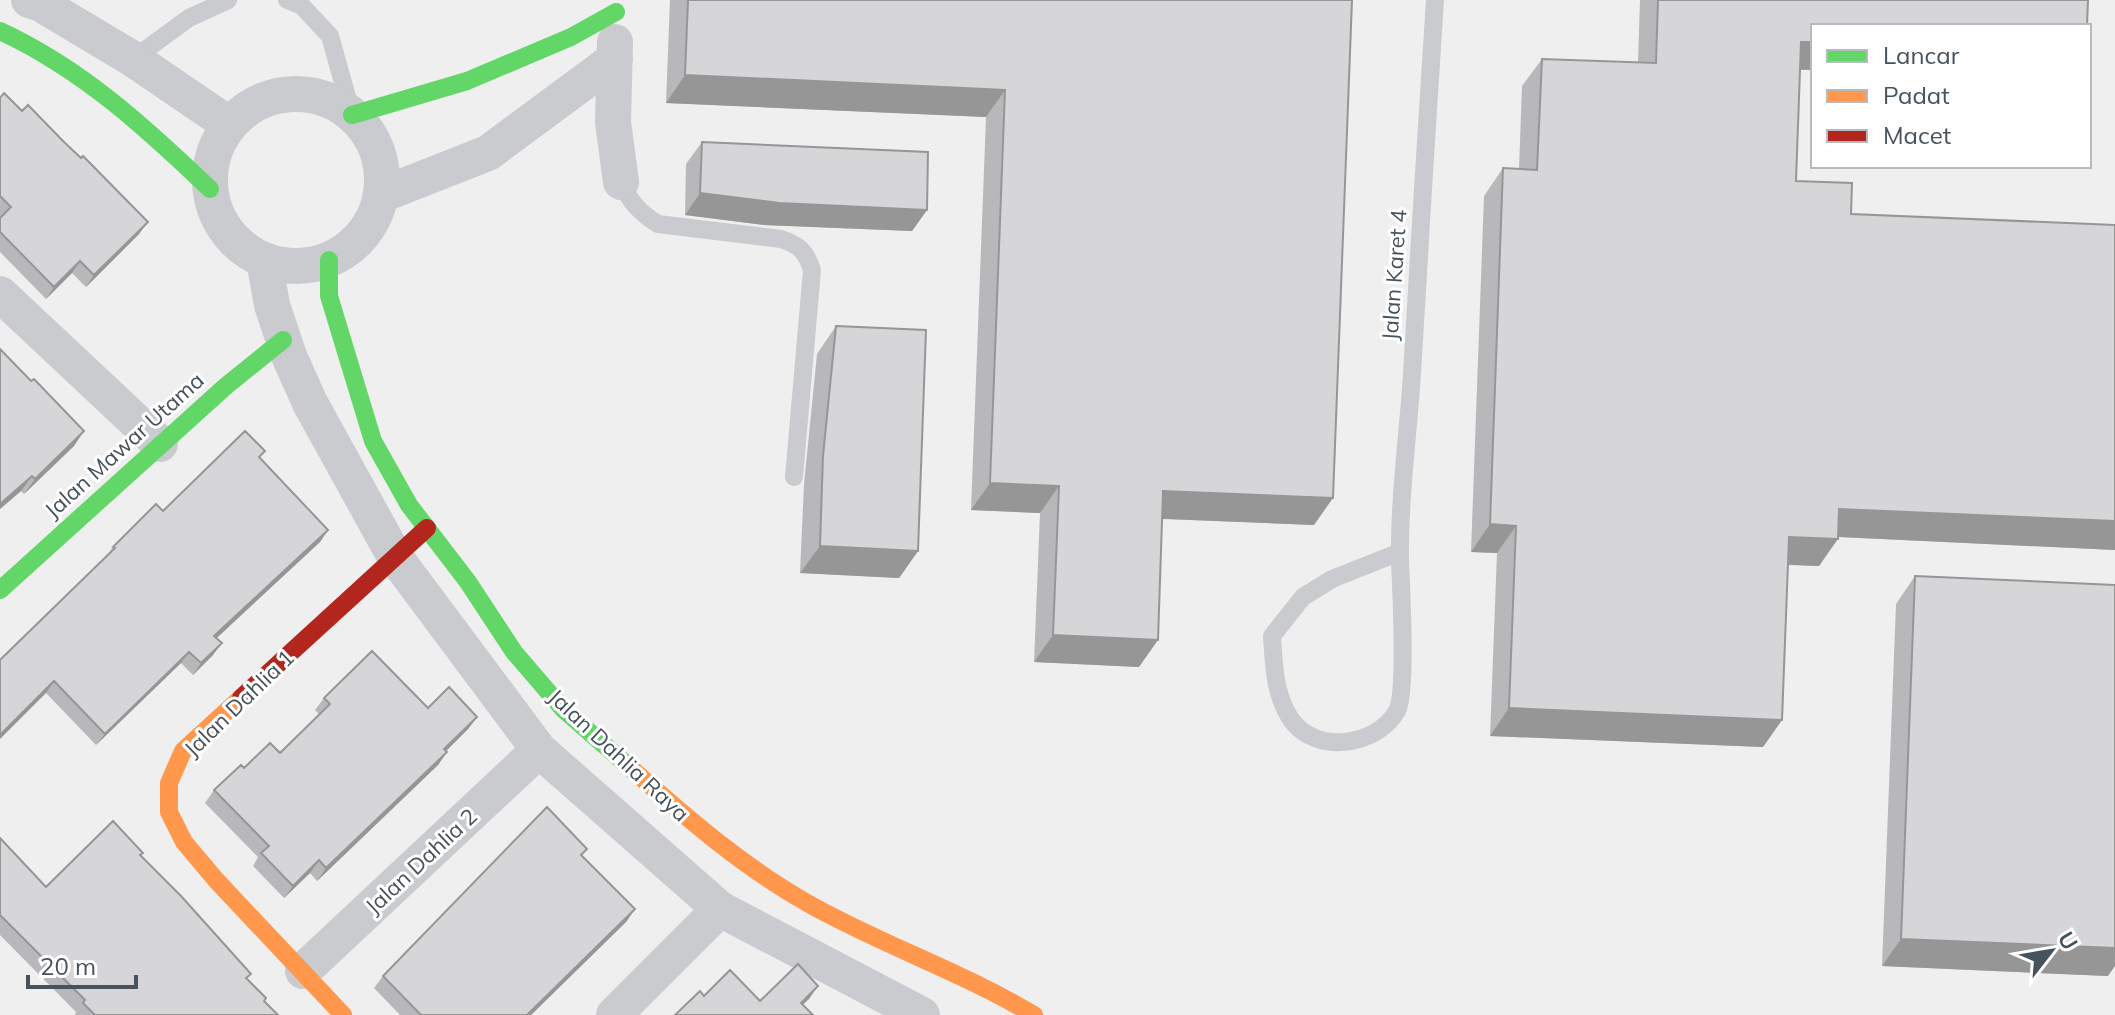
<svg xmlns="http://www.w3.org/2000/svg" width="2115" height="1015" font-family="Mulish,sans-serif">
  <rect width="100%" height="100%" fill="#f0efef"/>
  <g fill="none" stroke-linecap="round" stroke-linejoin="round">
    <path stroke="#c9cbce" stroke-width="18" d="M 287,0 L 302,6 L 330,36 L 352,115
      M 133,59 L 189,18 L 228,0
      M 621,182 C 630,202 640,213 658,224 L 781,239 C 800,245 806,252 812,270 L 794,477
      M 1400,552 L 1332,579 L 1303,597 L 1272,636 C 1274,665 1274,692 1290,718 C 1314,755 1376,747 1397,711 C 1407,692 1401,588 1400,561 C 1399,499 1408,436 1412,374 C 1419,249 1427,125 1435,0"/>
    <path stroke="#c9cbce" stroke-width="36" d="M 29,0 L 41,4 L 133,59 L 230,125
      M 615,42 L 613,122 L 621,182
      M210 180a86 86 0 1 1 172 0a86 86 0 1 1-172 0Z
      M 381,195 L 488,153 L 615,59
      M 264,260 L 272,305 L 289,356 L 310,403 L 395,557 L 539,750 L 720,909 L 922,1015
      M 0,294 L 160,444
      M 303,971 L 539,750
      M 614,1015 L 720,909"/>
    <path stroke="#63d668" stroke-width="18" d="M 0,31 C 82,69 145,127 210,189
      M 352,115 L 467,81 L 571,37 L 616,12
      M 329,260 L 329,296 L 373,441 L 409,505 L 468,582 L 514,652 L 563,709 L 634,771
      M 0,590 L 226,386 L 283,340"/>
    <path stroke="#ff974d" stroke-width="18" d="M 241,698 L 183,751 L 169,783 L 169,812 L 184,842 L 216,880 L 343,1015
      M 634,771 C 689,820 745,868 809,904 C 882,945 962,972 1034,1015"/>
    <path stroke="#b3261e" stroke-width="18" d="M 241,698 L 427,528"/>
  </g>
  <path fill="#b8b8ba" d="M 670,0 L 1352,0 L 1314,525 L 1162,519 L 1139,667 L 1034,662 L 1040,513 L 971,510 L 986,117 L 666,103 Z
    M 1640,0 L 2088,0 L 1813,70 L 1800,70 L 1796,181 L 1851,214 L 2115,550 L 1838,537 L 1819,566 L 1788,565 L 1782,720 L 1763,747 L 1490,736 L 1497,553 L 1471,552 L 1484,196 L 1503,168 L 1519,169 L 1522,86 L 1542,59 L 1638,63 Z
    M 0,98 L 22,111 L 139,234 L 86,287 L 72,273 L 46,299 L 0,252 Z
    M 702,142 L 927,210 L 912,231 L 764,225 L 685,215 L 686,164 Z
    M 836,326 L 918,551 L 899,578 L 800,573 L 804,484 L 817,354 Z
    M 0,349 L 74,446 L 24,494 L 21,491 L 0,509 Z
    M 260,458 L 328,530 L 320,542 L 216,638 L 213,655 L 193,675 L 181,663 L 96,745 L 46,693 L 106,557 L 113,547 L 163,511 Z
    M 1915,576 L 2108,976 L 1882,966 L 1896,604 Z
    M 324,698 L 428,708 L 477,717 L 468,729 L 446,751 L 447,752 L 438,765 L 317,881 L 310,873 L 284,898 L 253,866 L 258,857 L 205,803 L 214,790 L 244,768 L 280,753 L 319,714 L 315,710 Z
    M 0,838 L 46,887 L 141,856 L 251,974 L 247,979 L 264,1001 L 278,1015 L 75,1015 L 76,1012 L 0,935 Z
    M 582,856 L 635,909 L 626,922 L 531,1015 L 400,1015 L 374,988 L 383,976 Z"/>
  <path fill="#969697" d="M 1801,42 L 1813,42 L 1813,70 L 1782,69 Z
    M 685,75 L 1005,90 L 986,117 L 666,103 Z
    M 700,193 L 927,210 L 912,231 L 764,225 L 685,215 Z
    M 148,222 L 139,234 L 86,287 L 94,275 Z
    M 80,261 L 72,273 L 46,299 L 54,287 Z
    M 84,431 L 74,446 L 24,494 L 35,479 Z
    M 32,476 L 21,491 L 0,509 L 0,504 Z
    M 990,483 L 1059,486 L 1040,513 L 971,510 Z
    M 1163,491 L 1333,498 L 1314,525 L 1144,518 Z
    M 1839,509 L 2115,521 L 2115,550 L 1820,536 Z
    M 1490,524 L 1516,526 L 1497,553 L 1471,552 Z
    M 328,530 L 320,542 L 206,648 L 214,636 Z
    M 1789,537 L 1838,539 L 1819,566 L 1770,564 Z
    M 820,546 L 918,551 L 899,578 L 800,573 Z
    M 1053,635 L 1158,640 L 1139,667 L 1034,662 Z
    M 222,643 L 213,655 L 193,675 L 201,663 Z
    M 189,652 L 181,663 L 96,745 L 105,734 Z
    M 54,681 L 46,693 L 0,739 L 0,735 Z
    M 1509,708 L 1782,720 L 1763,747 L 1490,736 Z
    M 477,717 L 468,729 L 435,762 L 444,749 Z
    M 447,752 L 438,765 L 317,881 L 326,868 Z
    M 319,860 L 310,873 L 284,898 L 293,886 Z
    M 635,909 L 626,922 L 531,1015 L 527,1015 Z
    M 1901,939 L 2115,948 L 2115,966 L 2108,976 L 1882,966 Z
    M 818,986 L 809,999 L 792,1015 L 801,1003 Z"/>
  <path fill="#d6d6d8" stroke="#969697" stroke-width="2" d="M 688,0 L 1352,0 L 1333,498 L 1163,491 L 1158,640 L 1053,635 L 1059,486 L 990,483 L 1005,90 L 685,75 Z
    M 1658,0 L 2088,0 L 2087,26 L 1813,26 L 1813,42 L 1801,42 L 1796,181 L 1852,183 L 1851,214 L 2115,225 L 2115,521 L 1839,509 L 1838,539 L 1789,537 L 1782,720 L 1509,708 L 1516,526 L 1490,524 L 1503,168 L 1537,170 L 1542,59 L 1656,63 Z
    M 4,93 L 22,111 L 28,105 L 64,142 L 81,158 L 83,156 L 148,222 L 94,275 L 80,261 L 54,287 L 0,232 L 0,218 L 11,207 L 0,196 L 0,98 Z
    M 702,142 L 928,152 L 927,210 L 779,203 L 700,193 Z
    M 836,326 L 926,330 L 918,551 L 820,546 L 823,456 Z
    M 0,349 L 31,381 L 34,379 L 84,431 L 35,479 L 32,476 L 0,504 Z
    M 245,431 L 265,451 L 259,457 L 328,530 L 214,636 L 222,643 L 201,663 L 189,652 L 105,734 L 54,681 L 0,735 L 0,660 L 115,548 L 113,547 L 156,504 L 163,511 Z
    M 1915,576 L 2115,585 L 2115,948 L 1901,939 Z
    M 372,651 L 428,708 L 449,687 L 477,717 L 444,749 L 447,752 L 326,868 L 319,860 L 293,886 L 261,853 L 269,846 L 214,790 L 241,765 L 244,768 L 270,743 L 280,753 L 330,704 L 324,698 Z
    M 547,807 L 587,849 L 581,855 L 635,909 L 527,1015 L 421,1015 L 383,976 Z
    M 113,821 L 143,853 L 140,855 L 181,896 L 251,974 L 246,978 L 266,998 L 264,1001 L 278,1015 L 95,1015 L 83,1003 L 85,1000 L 0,915 L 0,838 L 46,887 Z
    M 798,964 L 818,986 L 801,1003 L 813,1015 L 675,1015 L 700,991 L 704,996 L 730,970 L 760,1001 Z"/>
  <g text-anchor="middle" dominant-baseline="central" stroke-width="6" stroke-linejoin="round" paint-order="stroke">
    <g font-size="22" fill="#46525c" stroke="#fff">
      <text transform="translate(1394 275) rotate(-86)">Jalan Karet 4</text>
      <text transform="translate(124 445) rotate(-42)">Jalan Mawar Utama</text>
      <text transform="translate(239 703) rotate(-44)">Jalan Dahlia 1</text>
      <text transform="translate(619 755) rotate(43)">Jalan Dahlia Raya</text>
      <text transform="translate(421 861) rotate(-43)">Jalan Dahlia 2</text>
    </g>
  </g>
  <rect x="1811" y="24" width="280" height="144" fill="#ffffff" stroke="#b5babe" stroke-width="2"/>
  <rect x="1827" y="50" width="40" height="12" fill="#63d668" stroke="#b5babe" stroke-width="2"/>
  <text x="1883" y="64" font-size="24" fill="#46525c">Lancar</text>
  <rect x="1827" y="90" width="40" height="12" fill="#ff974d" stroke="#b5babe" stroke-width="2"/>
  <text x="1883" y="104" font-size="24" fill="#46525c">Padat</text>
  <rect x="1827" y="130" width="40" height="12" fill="#b3261e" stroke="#b5babe" stroke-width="2"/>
  <text x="1883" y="144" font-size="24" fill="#46525c">Macet</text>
  <g transform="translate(2051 951) rotate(59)" stroke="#ffffff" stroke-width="6" paint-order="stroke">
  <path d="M0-6L14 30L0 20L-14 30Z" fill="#46525c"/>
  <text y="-12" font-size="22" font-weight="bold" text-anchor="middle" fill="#46525c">U</text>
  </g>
  <path d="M28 975v12h108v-12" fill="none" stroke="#46525c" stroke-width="4"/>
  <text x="40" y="975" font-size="24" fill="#46525c" stroke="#ffffff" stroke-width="6" paint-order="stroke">20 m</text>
</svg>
